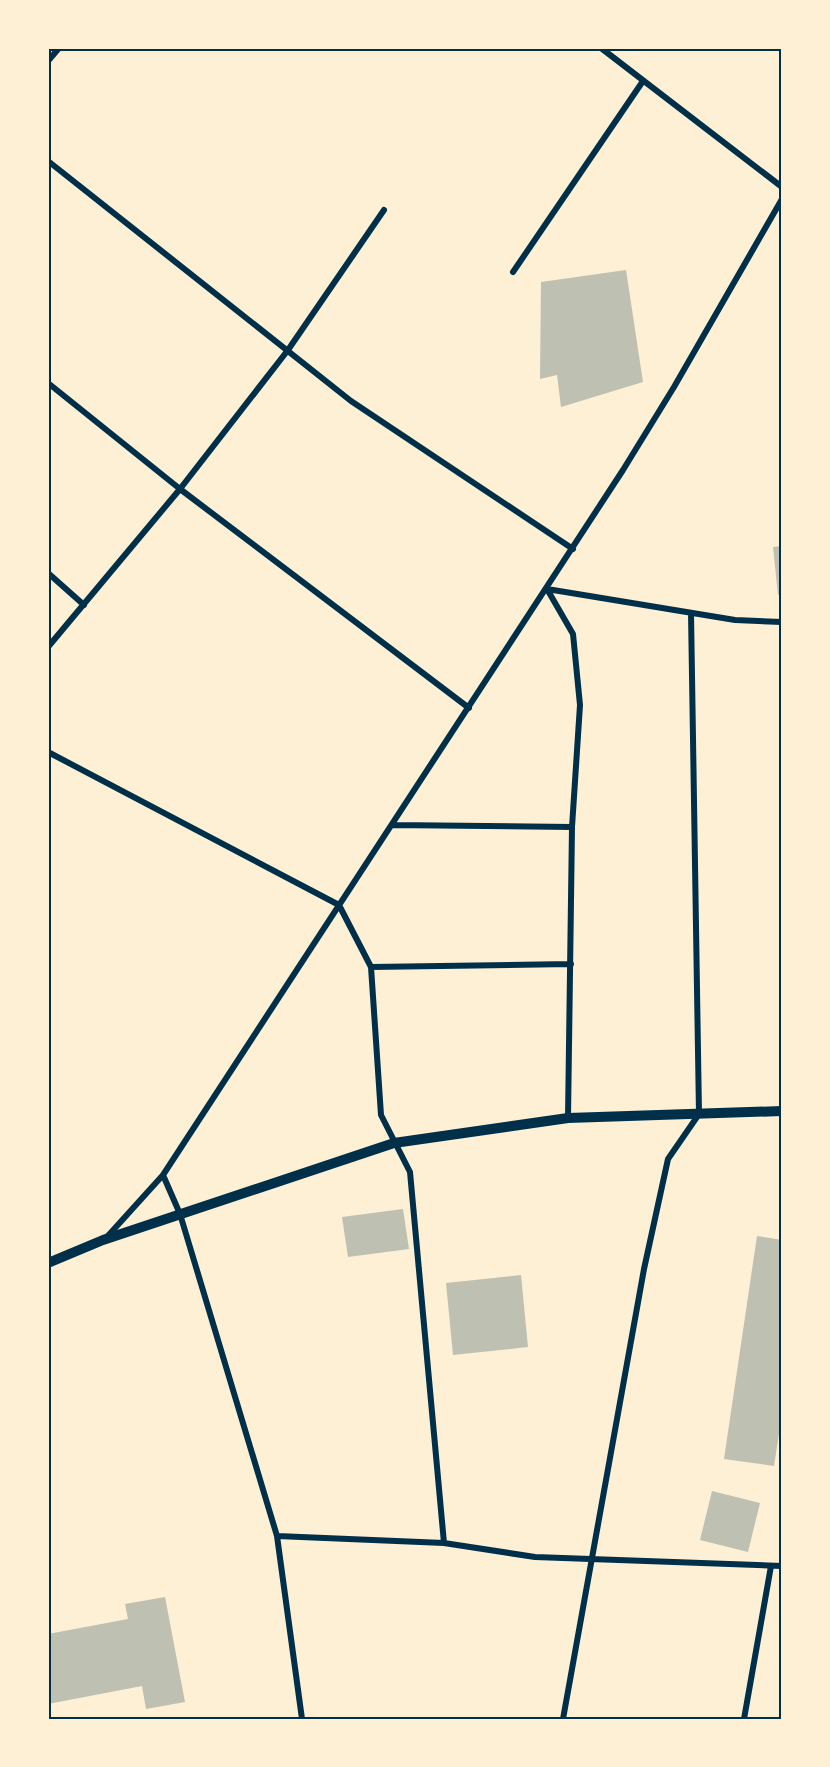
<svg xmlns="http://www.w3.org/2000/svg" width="830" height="1767" font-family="'Fira Sans Condensed',sans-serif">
  <rect width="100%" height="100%" fill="#fdf0d5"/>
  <path fill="#bec0b2" d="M 626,270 L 643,382 L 561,407 L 557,375 L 540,379 L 541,282 Z
    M 782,546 L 782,594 L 778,595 L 773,547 Z
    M 403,1209 L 409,1249 L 348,1257 L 342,1217 Z
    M 757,1236 L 782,1240 L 782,1414 L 774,1466 L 724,1459 Z
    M 521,1275 L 528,1347 L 453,1355 L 446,1283 Z
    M 712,1491 L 760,1503 L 748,1552 L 700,1540 Z
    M 165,1597 L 185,1702 L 146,1709 L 142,1686 L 48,1704 L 48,1634 L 128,1619 L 125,1604 Z"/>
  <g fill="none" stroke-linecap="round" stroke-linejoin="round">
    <path stroke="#003049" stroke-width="6" d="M 601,48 L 782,187
      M 48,61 L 59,48
      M 48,161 L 351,401 L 573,549
      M 513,272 L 643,81
      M 48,383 L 180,489 L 469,708
      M 48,573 L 84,605
      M 547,589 L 573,634 L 580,705 L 572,827 L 568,1118
      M 547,589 L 735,620 L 782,622
      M 48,647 L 180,489 L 288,350 L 384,210
      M 48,752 L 339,905 L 371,967 L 381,1115 L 410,1172 L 444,1543
      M 392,825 L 572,827
      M 371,967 L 571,964
      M 163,1175 L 180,1214 L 277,1536 L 302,1719
      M 106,1238 L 163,1175 L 623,470 L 674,387 L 782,199
      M 277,1536 L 444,1543 L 535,1557 L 782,1566
      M 563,1719 L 644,1269 L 668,1159 L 699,1114 L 691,613
      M 744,1719 L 771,1566"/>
    <path stroke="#003049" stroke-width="10" d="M 48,1263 L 103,1240 L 394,1143 L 568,1118 L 782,1111"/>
  </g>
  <rect width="830" height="1767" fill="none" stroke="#fdf0d5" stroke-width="99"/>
  <rect x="50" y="50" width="730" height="1668" fill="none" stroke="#003049" stroke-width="2"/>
</svg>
